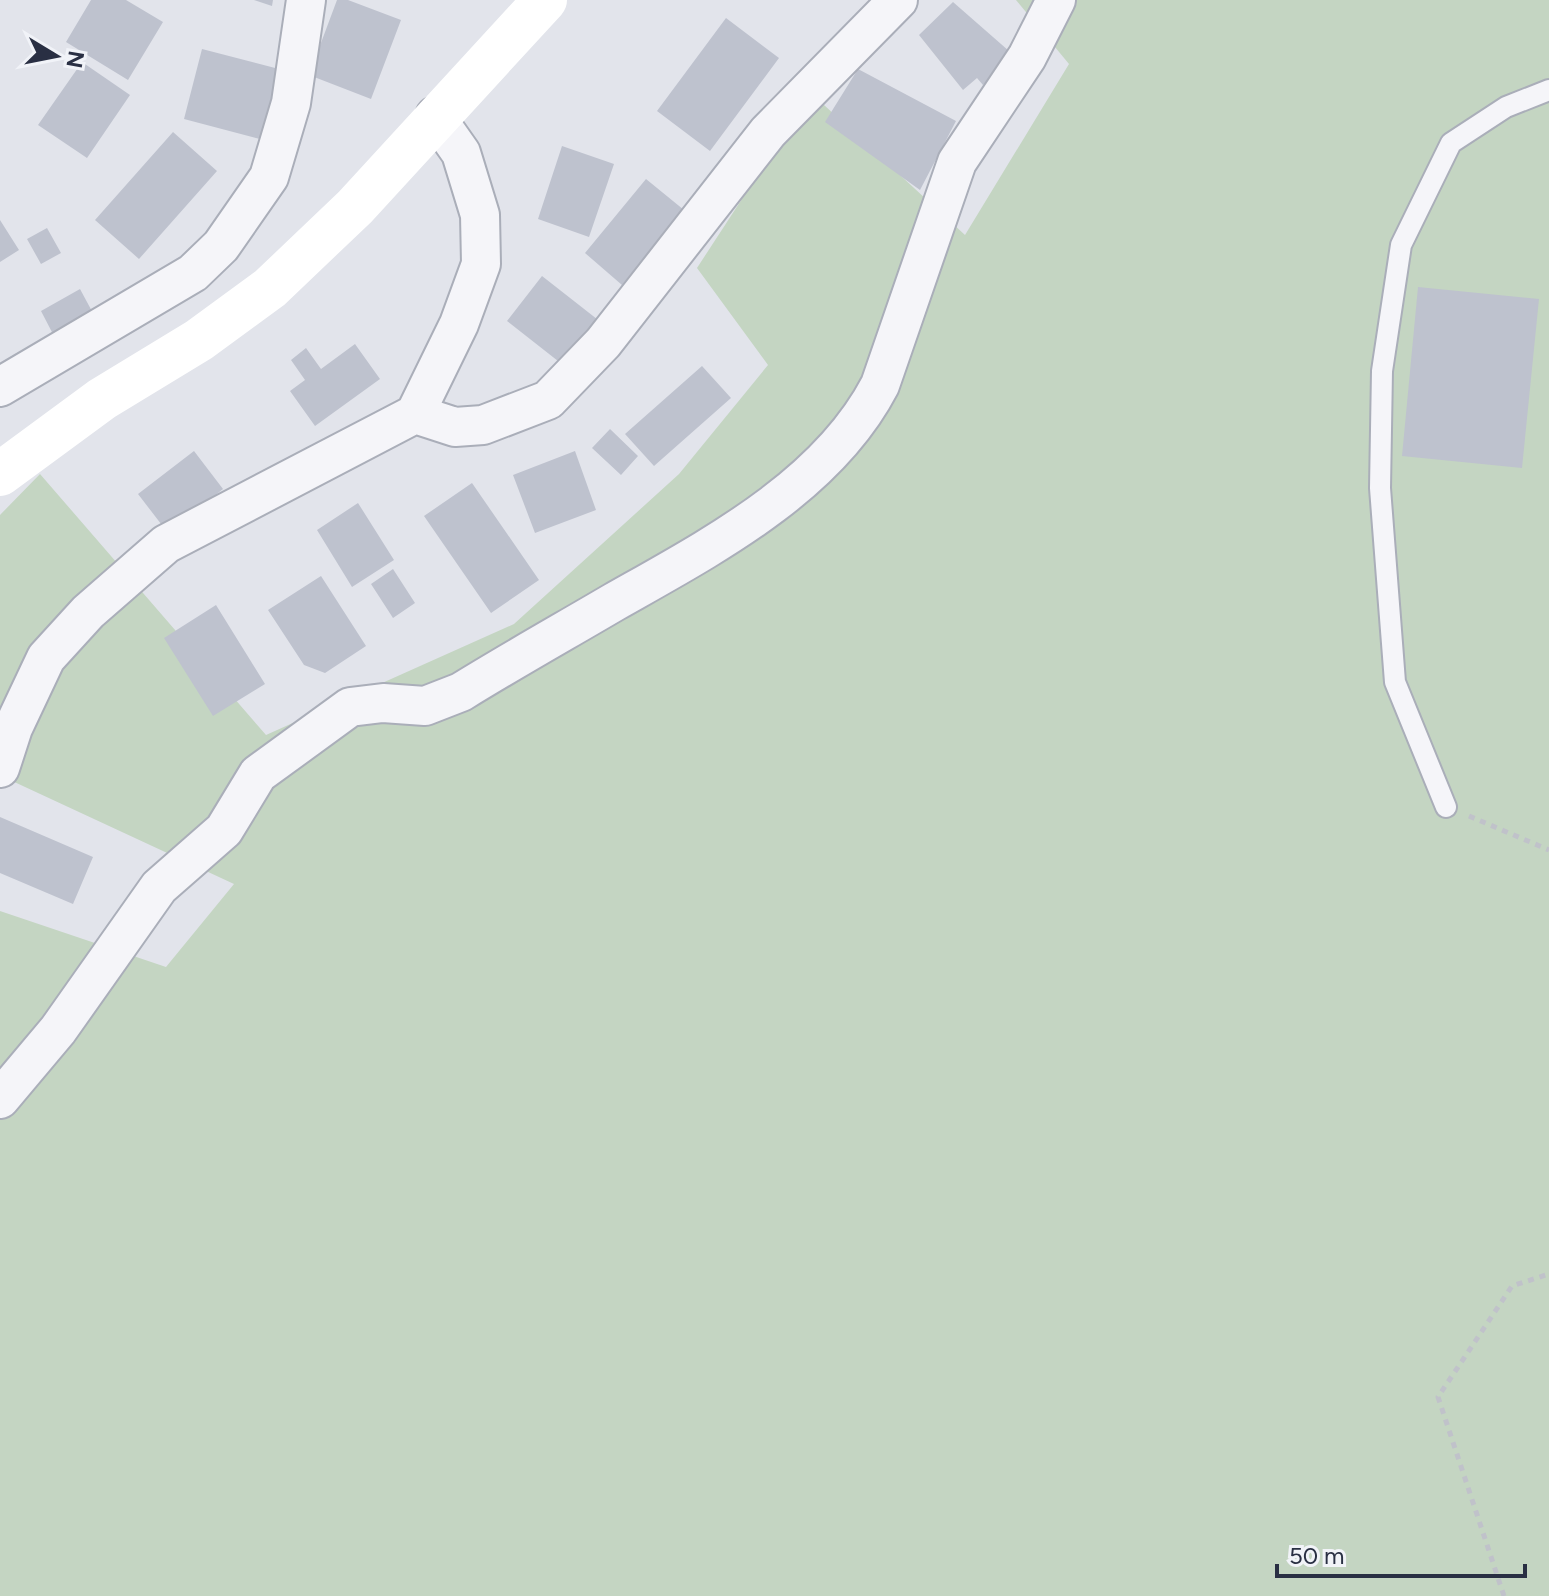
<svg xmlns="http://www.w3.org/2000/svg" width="1549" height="1596" font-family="Figtree,sans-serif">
  <rect width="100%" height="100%" fill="#e2e4eb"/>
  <path fill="#c4d5c2" d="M 1016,0 L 1549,0 L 1549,1596 L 0,1596 L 0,911 L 166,967 L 234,884 L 10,780 L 0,758 L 0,515 L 40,474 L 266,735 L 514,624 L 679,474 L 768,365 L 697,268 L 811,93 L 965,235 L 1069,64 Z"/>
  <path fill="#bec2ce" d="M 91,0 L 126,0 L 163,22 L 128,80 L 66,42 Z
    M 254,0 L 273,0 L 272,6 Z
    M 337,0 L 348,0 L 401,20 L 371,99 L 309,75 Z
    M 953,2 L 1017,58 L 983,85 L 977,78 L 963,90 L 919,35 Z
    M 726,18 L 779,58 L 710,151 L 657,111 Z
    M 202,49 L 279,69 L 260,139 L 184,119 Z
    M 82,62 L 130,95 L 87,158 L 38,125 Z
    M 858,69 L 956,121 L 920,190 L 825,122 Z
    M 173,132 L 217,171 L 139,259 L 95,220 Z
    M 562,146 L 614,164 L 589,237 L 538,219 Z
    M 646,179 L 684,210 L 622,285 L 585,253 Z
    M 0,220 L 19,250 L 0,262 Z
    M 47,228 L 61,253 L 41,264 L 27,239 Z
    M 542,276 L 602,323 L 573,361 L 558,361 L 507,321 Z
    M 1418,287 L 1539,299 L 1522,468 L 1402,456 Z
    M 80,289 L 94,315 L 54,336 L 41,311 Z
    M 355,344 L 380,379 L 315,426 L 290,391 L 305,380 L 291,360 L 306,348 L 321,369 Z
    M 702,366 L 731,398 L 654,466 L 625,434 Z
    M 610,429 L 638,456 L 621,475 L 592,448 Z
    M 194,451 L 223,489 L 168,533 L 138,494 Z
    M 575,451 L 596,510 L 535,533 L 513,475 Z
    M 472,483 L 539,580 L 491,613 L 424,516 Z
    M 358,503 L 394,560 L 352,587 L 317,530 Z
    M 393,569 L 415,603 L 393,618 L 371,584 Z
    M 321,576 L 366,646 L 325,673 L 304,665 L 268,610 Z
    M 216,605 L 265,684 L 213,716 L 164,638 Z
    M 0,817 L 93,857 L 73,904 L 0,873 Z"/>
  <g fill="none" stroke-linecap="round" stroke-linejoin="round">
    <g stroke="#aaaeb9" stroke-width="24">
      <path id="service" d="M 1446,807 L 1395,682 L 1380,488 L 1382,371 L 1401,245 L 1451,143 L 1506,107 L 1549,90"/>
    </g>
    <g stroke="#aaaeb9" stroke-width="42">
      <path id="minor" d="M 0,387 L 193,273 L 221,246 L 269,177 L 291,103 L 306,0
        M 415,414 L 455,427 L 483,425 L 548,400 L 603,343 L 768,132 L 898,0
        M 0,768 L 13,728 L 46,658 L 88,612 L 166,544 L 415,414 L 459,324 L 481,264 L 480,215 L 461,153 L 435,116
        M 0,1099 L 58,1030 L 159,887 L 224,830 L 258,774 L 350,707 L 383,703 L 425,706 L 461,692 C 511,661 563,632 614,602 C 711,547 827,487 880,385 L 957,162 L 1027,57 L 1056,0"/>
    </g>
    <path stroke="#c0c2ca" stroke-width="5" stroke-dasharray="6 6" stroke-linecap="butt" d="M 1469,816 L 1549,850
      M 1504,1596 L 1438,1397 L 1512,1286 L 1549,1274"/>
    <use href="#service" stroke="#f5f5f9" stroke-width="20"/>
    <use href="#minor" stroke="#f5f5f9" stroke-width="38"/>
    <path stroke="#fff" stroke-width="44" d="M 0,474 L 102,399 L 199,340 L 270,288 L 355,207 L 545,0"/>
  </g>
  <g transform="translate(56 56) rotate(100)" stroke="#f1f3f8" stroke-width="6" paint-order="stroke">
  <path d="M0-6L14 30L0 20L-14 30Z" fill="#292f43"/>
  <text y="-12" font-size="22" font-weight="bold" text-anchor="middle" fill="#292f43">N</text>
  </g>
  <path d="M1277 1564v12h248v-12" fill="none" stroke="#292f43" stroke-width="4"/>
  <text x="1289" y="1564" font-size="24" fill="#292f43" stroke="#f1f3f8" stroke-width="6" paint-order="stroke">50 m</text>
</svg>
